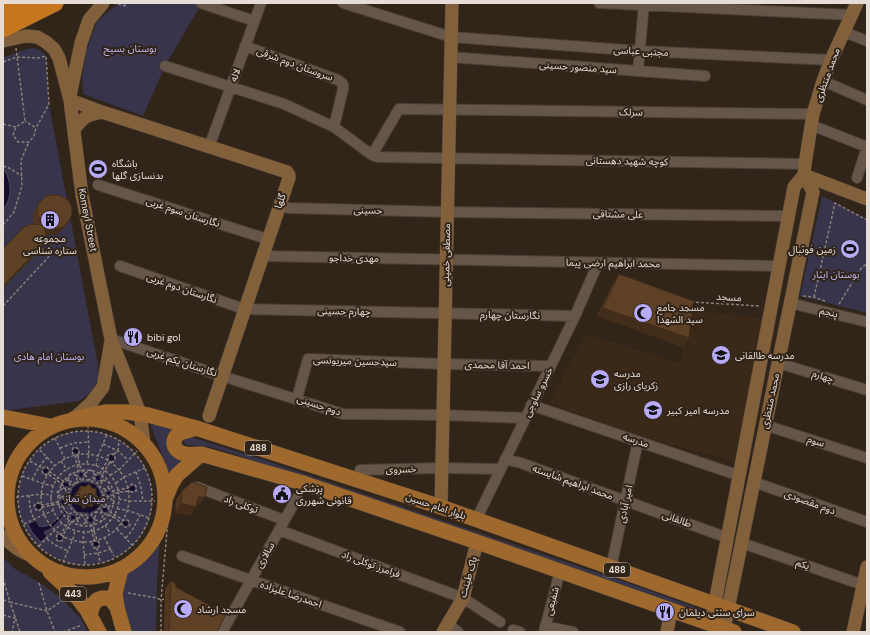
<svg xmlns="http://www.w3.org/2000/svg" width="870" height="635" font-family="'DM Sans','Noto Sans Arabic',sans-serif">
  <rect width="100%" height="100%" fill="#312419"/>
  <path fill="#3a2818" d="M 687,309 L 766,319 L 742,463 L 672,445 L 615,427 L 549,403 L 586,334 L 680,363 Z"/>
  <path fill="#37344b" d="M 119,3 L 202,3 L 165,66 L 143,116 L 83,94 L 82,79 L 86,52 L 97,21 Z
    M 33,48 L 40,50 L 46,56 L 49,104 L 98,365 C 99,384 95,391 79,401 L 3,411 L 3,58 L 23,50 Z
    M 822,196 L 867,219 L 867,313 L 800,296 Z
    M 154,422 L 179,432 L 175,434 L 188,458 L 168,473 L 166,471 L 165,463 L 150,423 Z
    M18 498a67 67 0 1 1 134 0a67 67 0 1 1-134 0Z
    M 191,437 L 264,460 L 364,494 L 631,584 L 701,609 L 703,610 L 703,612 L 650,595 L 234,454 L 210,447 L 202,446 L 186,445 L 184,442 L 184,440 L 187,438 Z
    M 160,537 L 157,584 L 156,632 L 129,632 L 120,596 L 124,577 L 145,560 Z
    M 3,557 L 15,569 L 39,582 L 60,597 L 81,619 L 88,632 L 3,632 Z"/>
  <path fill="#150d2b" stroke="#544b5e" d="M 3,168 C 12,181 13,197 3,210 Z
    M 75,448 L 77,448 L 79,450 L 79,452 L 77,454 L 81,472 L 84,474 L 82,477 L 83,482 L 89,482 L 94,484 L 96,480 L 95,476 L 99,475 L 109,460 L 108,458 L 109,455 L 111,454 L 114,456 L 115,459 L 113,461 L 110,461 L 100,476 L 101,480 L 97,481 L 95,484 L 99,489 L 101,494 L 106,493 L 108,490 L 111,492 L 129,488 L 130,486 L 132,485 L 135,486 L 136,488 L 135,490 L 133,492 L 129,490 L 111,493 L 109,496 L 106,494 L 101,495 L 101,501 L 99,506 L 103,508 L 107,507 L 108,511 L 123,521 L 125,520 L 128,521 L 129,524 L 126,527 L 124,527 L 123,525 L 122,522 L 107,512 L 103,513 L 102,509 L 99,507 L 95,511 L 90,513 L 91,517 L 94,519 L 92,523 L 96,541 L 98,542 L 99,544 L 99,546 L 97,547 L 94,547 L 93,545 L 93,543 L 95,541 L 91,523 L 87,521 L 89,518 L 88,513 L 83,513 L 77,512 L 75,515 L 76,519 L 72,520 L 62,535 L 63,538 L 62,540 L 60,541 L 57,540 L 57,536 L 58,534 L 61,534 L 71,519 L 70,515 L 74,515 L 76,511 L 73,507 C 60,515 60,526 44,532 L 47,536 L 41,542 L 32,532 L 28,524 L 36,520 L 39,526 C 49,528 55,521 61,515 C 64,511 68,509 72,506 L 70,501 L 65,502 L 63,505 L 60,503 L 42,507 L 41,509 L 39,510 L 35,508 L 35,506 L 37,503 L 40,504 L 42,505 L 60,502 L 62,499 L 65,501 L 70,500 L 70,494 L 72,489 L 68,487 L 64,487 L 63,484 L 48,473 L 44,474 L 43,473 L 42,470 L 44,468 L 47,468 L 49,470 L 49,472 L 64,482 L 68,482 L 69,485 L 72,488 L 77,484 L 82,482 L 81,478 L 78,475 L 80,472 L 76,454 L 73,453 L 72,451 L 73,449 Z"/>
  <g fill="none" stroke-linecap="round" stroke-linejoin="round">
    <g stroke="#4a3f36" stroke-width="12">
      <path id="street" d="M 201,3 L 254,21
        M 343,3 L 451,37 L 640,51 L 831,60
        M 599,3 L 853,15
        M 844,32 L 867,41
        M 245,46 L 338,80 L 343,84 L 343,89 L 334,127
        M 450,57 L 705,76
        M 165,66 L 284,104 L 334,127 L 372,155 L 377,157 L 805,164
        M 638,71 L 644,3
        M 823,81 L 867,100
        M 811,125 L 867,147
        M 209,147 L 261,3
        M 372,155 L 399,109 L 813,114
        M 857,178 L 867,147
        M 98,185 L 267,239
        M 288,208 L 447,212 L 789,216
        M 262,256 L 780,266
        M 120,266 L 244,309 L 575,316
        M 790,303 L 867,322
        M 111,339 L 222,376 L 343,414 L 443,415 L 525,418
        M 778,363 L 867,390
        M 297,398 L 308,359 L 444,364 L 551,366
        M 531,405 L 740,476
        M 765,425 L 867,458
        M 505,459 L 521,463 L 728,538
        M 360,470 L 441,468 L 500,469
        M 754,482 L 867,522
        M 197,487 L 284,520
        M 476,520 L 575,316 L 598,263
        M 279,530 L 463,598 L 500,622
        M 742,543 L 863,585
        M 182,556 L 400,632
        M 611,568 L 638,441
        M 448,624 L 458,632
        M 545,626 L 573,632
        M 513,630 L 520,632
        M 222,632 L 297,498
        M 544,632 L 560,571"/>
    </g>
    <g stroke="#4a3f36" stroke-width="14">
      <path id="secondary" d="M 3,41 L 26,36 L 37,37 L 46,42 L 54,49 L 59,58 L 70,100 L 82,195 L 111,339 L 140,413 L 144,444
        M 70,96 L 81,43 L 89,20 L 103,3
        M 70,100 L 102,112 L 287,172 L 289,175 L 289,178 L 209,416
        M 74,129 C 84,117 86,115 102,112
        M 804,175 L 867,199
        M 73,419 L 91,403 L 103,387 L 111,341
        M 441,507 L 452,3
        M 3,536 C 12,546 19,551 32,556
        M 711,624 L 794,187 L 804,175
        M 724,629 L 813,192 L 804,175 L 805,164 L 813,114 L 823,81 L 831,60 L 857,3
        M 443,632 L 463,598 L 477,542
        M 667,632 L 671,610
        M 853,632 L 867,567"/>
    </g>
    <g stroke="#4a3f36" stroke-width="16">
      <path id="primary" d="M 3,417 L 50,426
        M7 498a79 79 0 1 1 158 0a79 79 0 1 1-158 0Z
        M 73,419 L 105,412 L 127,412 L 148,415 L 196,428 L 441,507 L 793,632
        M 196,428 C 191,430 185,431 180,433 C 170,439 173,452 185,454 C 190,455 196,454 201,454 L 303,483 L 477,542 L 734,632
        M 166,497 L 171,485 L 177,475 L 201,454
        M 121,569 L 115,594 L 117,607 L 124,632
        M 50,572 L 77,597 L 87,610 L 99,632
        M 90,616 C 91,611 92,606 95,602 C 98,598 106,597 110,599 C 113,601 115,605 117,607"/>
    </g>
    <g stroke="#4a3f36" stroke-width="18">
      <path id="highway" d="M 3,14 L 30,3
        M 3,29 L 55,3"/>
    </g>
    <path stroke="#8a7f76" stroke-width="1.5" stroke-dasharray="3 2" stroke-linecap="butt" d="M 113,3 L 126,6 L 125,3
      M 16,48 L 25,121 L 16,127 L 13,135 L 18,142 L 29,142 L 34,136 L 36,128 L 25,121
      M 3,62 L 17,57 L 38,58 L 46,56 L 49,104 L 36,128
      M 3,124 L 16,127
      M 3,166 L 9,168 L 22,176
      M 3,225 L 14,212 L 22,186 L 21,160 L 29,142
      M 803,296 L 814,297 L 825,301
      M 814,297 L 835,203 L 867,220
      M 691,302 L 760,306
      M 839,304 L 862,267 L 867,264
      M 3,306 L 54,251
      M18 498a67 67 0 1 1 134 0a67 67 0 1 1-134 0Z
      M 55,438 L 65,459
      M 103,444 L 118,451 L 128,460
      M 76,447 L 79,450 L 79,453 L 78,455 L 81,470 L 85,473 L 83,480 L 89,480 L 94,482 L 95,475 L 100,473 L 108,460 L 107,458 L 108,455 L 112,454 L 115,455 L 115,459 L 113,462 L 110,462 L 102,475 L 103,480 L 97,483 L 103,493 L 108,488 L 113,491 L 128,488 L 132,484 L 135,485 L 137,488 L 136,491 L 134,492 C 126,491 116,491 110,497 L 103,495 L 103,501 L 101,506 L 108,507 L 110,512 L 123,520 L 128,520 L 130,525 L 128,527 L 124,527 C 119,520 112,514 103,514 L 100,508 L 96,512 L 91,515 L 95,520 C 92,528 95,537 100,544 L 99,547 L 97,548 L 94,548 L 92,545 L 92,542 L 94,540 L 90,525 L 86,522 L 88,515 L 82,515 L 77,513 L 77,520 L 71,522 L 63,535 L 64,538 L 63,540 L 59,542 L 56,539 L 57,535 L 61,534 L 69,521 L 68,514 L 75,512 L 70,507 L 68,502 L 63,507 L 58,504 L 42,507 L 41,509 L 39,511 L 36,510 L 34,507 L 35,504 L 37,503 L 40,503 L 42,505 L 57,502 L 61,497 L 67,500 L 68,494 L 70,489 L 63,488 L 61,483 L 48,474 L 46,475 L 43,474 L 42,470 L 44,467 L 47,467 L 49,470 L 50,472 L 63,481 L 68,480 L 71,486 L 81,480 L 76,475 L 78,470 L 75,455 L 73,454 L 72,451 L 73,448 Z
      M 60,448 L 74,443 L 89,442
      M 40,450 L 55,466
      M 114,454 L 118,451 L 119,440
      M41 498a44 44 0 1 1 88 0a44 44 0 1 1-88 0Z
      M 30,461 L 42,468
      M 61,461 L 67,470
      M 87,463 L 89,454 L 88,427
      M51 498a34 34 0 1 1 68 0a34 34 0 1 1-68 0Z
      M 96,466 L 98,456 L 107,434
      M58 498a28 28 0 1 1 56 0a28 28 0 1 1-56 0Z
      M 136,472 L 141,487 L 143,501
      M 85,473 L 91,470 L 95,475
      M 85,475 L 89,480 L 94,477
      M 110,475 L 119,470 L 137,451
      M 22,476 L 44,484 L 54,486
      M 32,480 L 39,467 L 47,457
      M 68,480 L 70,474 L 76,475
      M 103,480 L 109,482 L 108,488
      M 69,481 L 76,483 L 77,477
      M 102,481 L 100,488 L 106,489
      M 116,483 L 124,477 L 145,468
      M 29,495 L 30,508 L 34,520
      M 6,497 L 19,497 L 42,494 L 52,495
      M 61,497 L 57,492 L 63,488
      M 62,497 L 68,494 L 65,489
      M 119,499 L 129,501 L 155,501
      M 107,506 L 103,501 L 108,498
      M 63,507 L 68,514
      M 108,507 L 114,503 L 110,497
      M 117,509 L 127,510 L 149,518
      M 95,518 L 96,512 L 102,513
      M 78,519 L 82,515 L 86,521
      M 77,520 L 81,526 L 86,522
      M 95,520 L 102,521 L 103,514
      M 24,524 L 54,510
      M 105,525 L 110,533
      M 117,529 L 132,545
      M 84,531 L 83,541 L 85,564
      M 104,537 L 114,556
      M 126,538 L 133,529 L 140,515
      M 47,539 L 55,545 L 68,551
      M 39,546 L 63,522
      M 97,548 L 100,562
      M 84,555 L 98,553 L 111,549
      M 61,567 L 73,539 L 75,530
      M 3,578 L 10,602 L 47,611 L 63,600
      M 39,583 L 47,611 L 55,632
      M 128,593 L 157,598 L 161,600 L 164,599
      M 3,600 L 10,602 L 20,632
      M 3,615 L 15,618 L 12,632
      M 139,631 L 139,632
      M 63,632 L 82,625
      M 161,632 L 161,600 L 168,520 L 170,508"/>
    <use href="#street" stroke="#655649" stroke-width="10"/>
    <use href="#secondary" stroke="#82603c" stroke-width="13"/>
    <use href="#primary" stroke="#9f692e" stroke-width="15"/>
    <use href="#highway" stroke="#c6761c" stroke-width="17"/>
  </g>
  <path fill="#513720" d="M 42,200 L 68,222 L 64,228 L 60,232 L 55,235 L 49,235 L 46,234 L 42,245 L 36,254 L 3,288 L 3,249 L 34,224 L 33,222 L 33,217 L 34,211 Z
    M 619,274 L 683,347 L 597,316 L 614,282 Z
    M 81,486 L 96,494 L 97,500 L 94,502 L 92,507 L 87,506 L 83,509 L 81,505 L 76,504 L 77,499 L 74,495 L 78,491 L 79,488 Z
    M 182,491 L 205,497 L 199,505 L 196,505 L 190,516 L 175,512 L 176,500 Z
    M 171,581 L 176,587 L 217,632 L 164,632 L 165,589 Z"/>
  <path fill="#422d1a" d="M 68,222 L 64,228 L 60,232 L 55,235 L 49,235 L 38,233 L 42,227 Z
    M 42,245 L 36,254 L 3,288 L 3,286 Z
    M 603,308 L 689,338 L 683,347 L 597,316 Z
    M 198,497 L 205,497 L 199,505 L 192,505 Z
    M 77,502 L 82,503 L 81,505 L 76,504 Z
    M 181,503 L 196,507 L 190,516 L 175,512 Z
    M 89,504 L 93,505 L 92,507 L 87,506 L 83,509 L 85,507 Z"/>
  <path fill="#5e4025" stroke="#422d1a" d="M 52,195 L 58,195 L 63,197 L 68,200 L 71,205 L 72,211 L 71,217 L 68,222 L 64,226 L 59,228 L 54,229 L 44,227 L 44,225 L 42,225 L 38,216 L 37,211 L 38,205 L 42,200 L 46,196 Z
    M 32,224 L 44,225 L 46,237 L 42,245 L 3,286 L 3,249 L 24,227 Z
    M 619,274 L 693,301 L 689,338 L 603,308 Z
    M 192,482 L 207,487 L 205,497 L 198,497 L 196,507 L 181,503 L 182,491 Z
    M 89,484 L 92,488 L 96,489 L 96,494 L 98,498 L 94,500 L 93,505 L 89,504 L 85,507 L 82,503 L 77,502 L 78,497 L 76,493 L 80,490 L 81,486 L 85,487 Z
    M 171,581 L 175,583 L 176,587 L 179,589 L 226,614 L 217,632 L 169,632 Z
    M 3,628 L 6,629 L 7,632 L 3,632 Z"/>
  <defs>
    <g id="stadium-disc" transform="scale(1)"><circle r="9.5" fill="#b7abf7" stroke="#312419"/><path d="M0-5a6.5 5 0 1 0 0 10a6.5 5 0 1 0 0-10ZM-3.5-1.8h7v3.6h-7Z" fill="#111"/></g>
    <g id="building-disc" transform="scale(1)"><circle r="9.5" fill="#b7abf7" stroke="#312419"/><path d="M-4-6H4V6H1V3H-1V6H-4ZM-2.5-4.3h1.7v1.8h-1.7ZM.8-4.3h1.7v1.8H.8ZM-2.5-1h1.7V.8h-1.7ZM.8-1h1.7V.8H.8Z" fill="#111"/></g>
    <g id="mosque-disc" transform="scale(1)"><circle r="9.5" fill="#b7abf7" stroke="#312419"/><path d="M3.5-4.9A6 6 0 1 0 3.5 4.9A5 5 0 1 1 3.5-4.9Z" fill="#111"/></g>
    <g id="restaurant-disc" transform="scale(1)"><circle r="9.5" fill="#b7abf7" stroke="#312419"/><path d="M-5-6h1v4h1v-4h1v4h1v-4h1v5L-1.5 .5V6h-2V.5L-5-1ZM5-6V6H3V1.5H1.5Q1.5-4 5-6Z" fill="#111"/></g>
    <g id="school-disc" transform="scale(1)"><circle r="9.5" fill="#b7abf7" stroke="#312419"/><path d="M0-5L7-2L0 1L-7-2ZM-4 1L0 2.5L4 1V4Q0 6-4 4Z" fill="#111"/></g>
    <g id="civic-disc" transform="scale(1)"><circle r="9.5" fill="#b7abf7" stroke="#312419"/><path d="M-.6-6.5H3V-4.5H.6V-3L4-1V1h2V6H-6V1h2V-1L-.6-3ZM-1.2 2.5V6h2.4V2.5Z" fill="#111"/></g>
  </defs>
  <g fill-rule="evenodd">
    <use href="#stadium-disc" x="98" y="169"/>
    <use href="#building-disc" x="50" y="220"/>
    <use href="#stadium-disc" x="850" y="249"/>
    <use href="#mosque-disc" x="643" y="313"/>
    <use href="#restaurant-disc" x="133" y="337"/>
    <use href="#school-disc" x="721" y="355"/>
    <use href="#school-disc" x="600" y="379"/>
    <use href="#school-disc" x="653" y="410"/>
    <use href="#civic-disc" x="282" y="494"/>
    <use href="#mosque-disc" x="183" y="609"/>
    <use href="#restaurant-disc" x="665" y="612"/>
  </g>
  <g text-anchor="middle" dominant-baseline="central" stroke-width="4" stroke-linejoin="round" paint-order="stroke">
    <g fill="#312419" stroke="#b0a69d" stroke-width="1">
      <rect x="245" y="441" width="26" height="14" rx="3"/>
      <rect x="604" y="563" width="26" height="14" rx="3"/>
      <rect x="60" y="587" width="26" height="14" rx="3"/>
    </g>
    <g font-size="9" font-weight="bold" fill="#e6ddd6">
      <text x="258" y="448">488</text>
      <text x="617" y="570">488</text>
      <text x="73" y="594">443</text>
    </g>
    <g font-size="10" fill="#c1b8f7" stroke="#312419">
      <text x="130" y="48">بوستان بسیج</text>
      <text x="836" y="274">بوستان ایثار</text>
      <text x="49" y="356">بوستان امام هادی</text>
      <text x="85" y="498">میدان نماز</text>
    </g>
    <g font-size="10" fill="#e6ddd6" stroke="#312419">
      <text transform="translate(641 51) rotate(3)">مجتبی عباسی</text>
      <text transform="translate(295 64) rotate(20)">سروستان دوم شرقی</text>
      <text transform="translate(578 67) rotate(4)">سید منصور حسینی</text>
      <text transform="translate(235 75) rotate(-70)">لاله</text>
      <text transform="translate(827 75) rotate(-70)">محمد منتظری</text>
      <text transform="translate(631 112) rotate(1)">سرلک</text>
      <text transform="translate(627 161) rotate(1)">کوچه شهید دهستانی</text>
      <text transform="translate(280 201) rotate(-70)">گلها</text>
      <text transform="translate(368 210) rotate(1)">حسینی</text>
      <text transform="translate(183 212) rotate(18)">نگارستان سوم غربی</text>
      <text transform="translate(618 214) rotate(1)">علی مشتاقی</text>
      <text transform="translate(88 220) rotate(79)">Komeyl Street</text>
      <text transform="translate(446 255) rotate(-89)">مصطفی خمینی</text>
      <text transform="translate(354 258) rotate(1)">مهدی خداجو</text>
      <text transform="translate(613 263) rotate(1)">محمد ابراهیم ارضی پیما</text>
      <text transform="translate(182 288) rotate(19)">نگارستان دوم غربی</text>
      <text transform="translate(729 297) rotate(3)">مسجد</text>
      <text transform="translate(344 311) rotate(1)">چهارم حسینی</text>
      <text transform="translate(829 312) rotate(14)">پنجم</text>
      <text transform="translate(510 315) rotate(1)">نگارستان چهارم</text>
      <text transform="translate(355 361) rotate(2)">سیدحسین میریونسی</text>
      <text transform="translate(182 362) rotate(18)">نگارستان یکم غربی</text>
      <text transform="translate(497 365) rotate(1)">احمد آقا محمدی</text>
      <text transform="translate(823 376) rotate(17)">چهارم</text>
      <text transform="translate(538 392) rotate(-64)">خسرو ساوجی</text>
      <text transform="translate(770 401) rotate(-78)">محمد منتظری</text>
      <text transform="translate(319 405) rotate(18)">دوم حسینی</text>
      <text transform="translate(636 440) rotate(19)">مدرسه</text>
      <text transform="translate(816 441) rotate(18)">سوم</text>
      <text transform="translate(401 469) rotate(-1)">خسروی</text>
      <text transform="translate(573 482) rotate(20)">محمد ابراهیم شایسته</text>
      <text transform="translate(810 502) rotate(20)">دوم مقصودی</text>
      <text transform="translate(241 504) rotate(20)">توکلی راد</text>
      <text transform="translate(625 504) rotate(-78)">امیر آبادی</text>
      <text transform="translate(436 506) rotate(19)">بلوار امام حسین</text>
      <text transform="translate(677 519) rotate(20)">طالقانی</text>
      <text transform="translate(265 555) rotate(-61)">سالاری</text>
      <text transform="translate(371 564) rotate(20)">فرامرز توکلی راد</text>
      <text transform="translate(803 564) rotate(19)">یکم</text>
      <text transform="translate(468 577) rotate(-74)">پاک طینت</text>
      <text transform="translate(291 594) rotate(19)">احمدرضا علیزاده</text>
      <text transform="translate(552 601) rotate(-75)">شفیعی</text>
    </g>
    <g font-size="10" fill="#e6ddd6" stroke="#312419" text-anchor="start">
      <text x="112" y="163">باشگاه<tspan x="112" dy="12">بدنسازی گلها</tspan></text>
      <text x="50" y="238" text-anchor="middle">مجموعه<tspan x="50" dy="12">ستاره شناسی</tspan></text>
      <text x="836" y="249" text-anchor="end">زمین فوتبال</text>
      <text x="657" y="307">مسجد جامع<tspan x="657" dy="12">سید الشهدا</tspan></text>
      <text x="147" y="337">bibi gol</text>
      <text x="735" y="355">مدرسه طالقانی</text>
      <text x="614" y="373">مدرسه<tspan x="614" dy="12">زکریای رازی</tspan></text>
      <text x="667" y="410">مدرسه امیر کبیر</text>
      <text x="296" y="488">پزشکی<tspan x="296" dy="12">قانونی شهرری</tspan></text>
      <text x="197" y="609">مسجد ارشاد</text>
      <text x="679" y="612">سرای سنتی دیلمان</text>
    </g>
  </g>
  <rect width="870" height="635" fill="none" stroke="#e6ddd6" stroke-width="8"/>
</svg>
